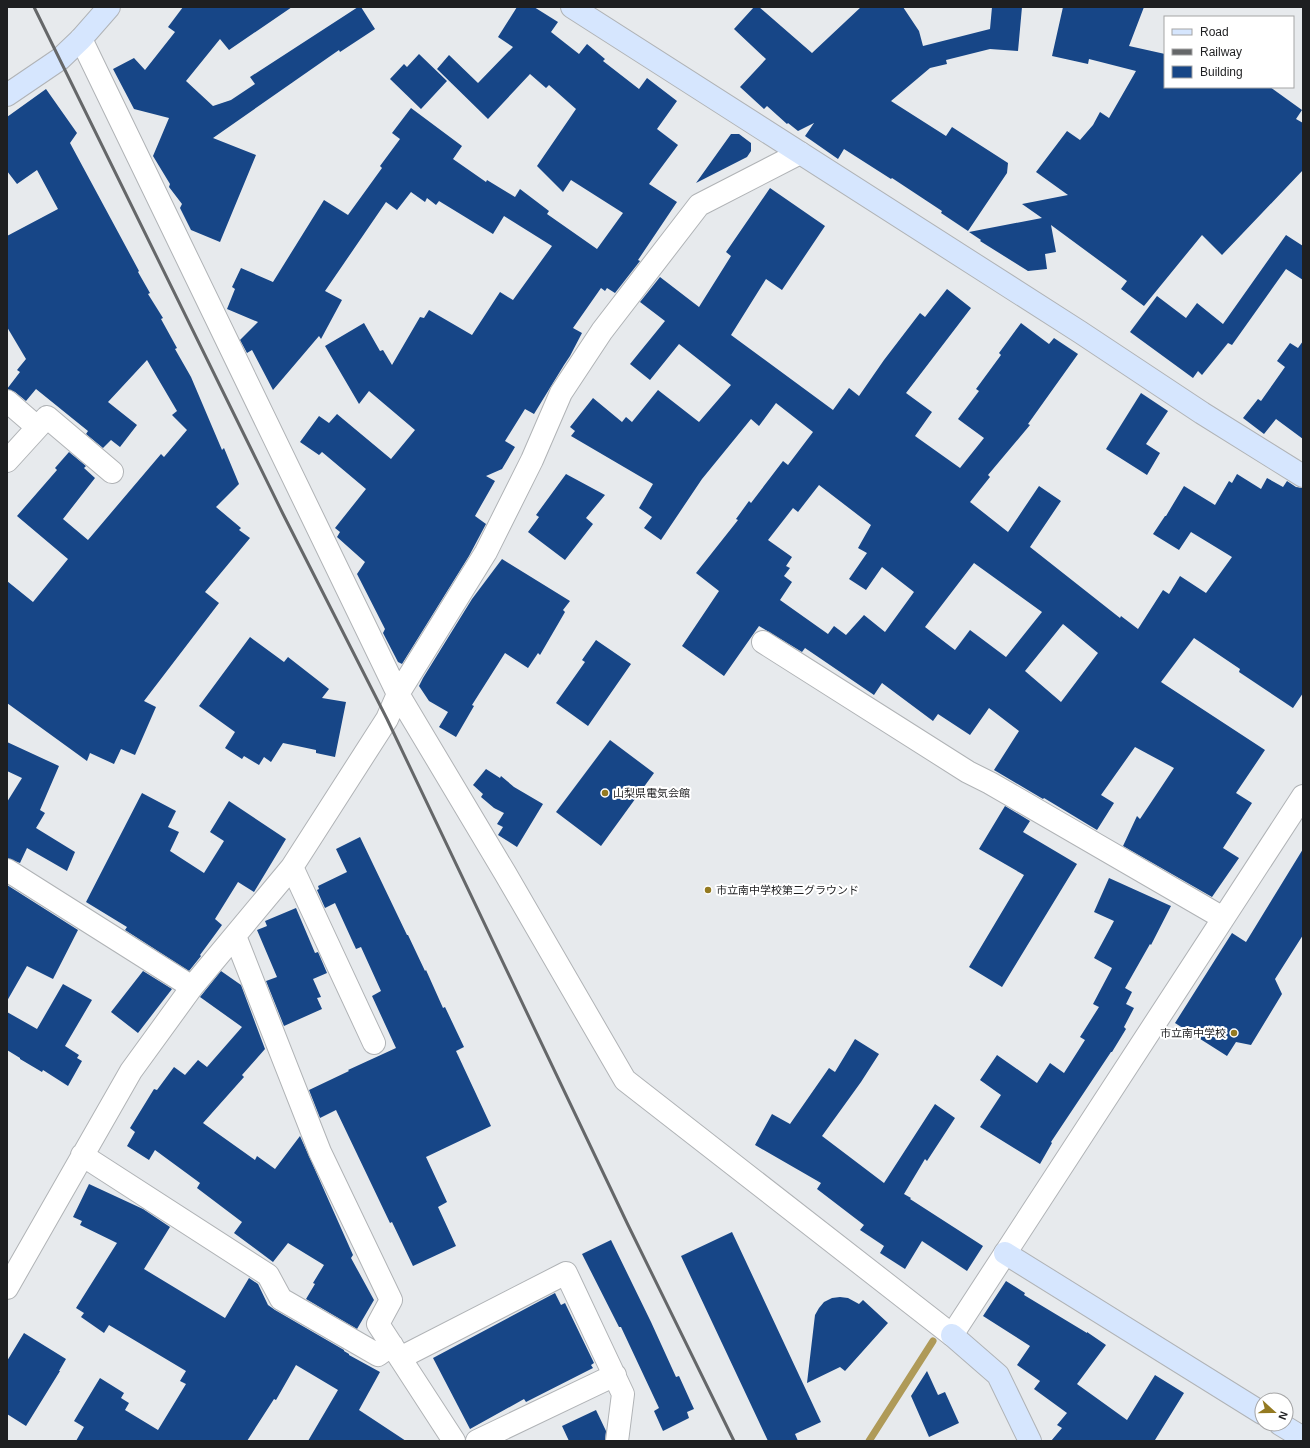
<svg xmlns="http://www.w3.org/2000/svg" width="1310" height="1448" font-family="Helvetica,'Noto Sans JP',sans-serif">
  <rect width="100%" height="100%" fill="#e7eaed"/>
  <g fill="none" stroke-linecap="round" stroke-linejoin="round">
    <path stroke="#af9a58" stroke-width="7" d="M 869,1441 L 933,1341"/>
  </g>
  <path fill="#174687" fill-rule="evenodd" d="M 183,7 L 292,7 L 229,50 L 220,39 L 186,81 L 213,106 L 231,100 L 255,84 L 250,77 L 358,7 L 361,7 L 375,29 L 340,52 L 339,50 L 213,138 L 256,155 L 220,242 L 191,230 L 180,208 L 182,204 L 169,187 L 170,184 L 153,156 L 169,118 L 134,109 L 113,69 L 134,58 L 145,70 L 175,32 L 168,27 Z
    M 517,7 L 534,7 L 558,22 L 551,32 L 579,54 L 587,44 L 605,59 L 603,61 L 639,89 L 647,78 L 677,101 L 657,129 L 678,145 L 649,184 L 677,202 L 638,260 L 640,261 L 615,293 L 607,288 L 605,291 L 601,288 L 573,328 L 582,333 L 570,356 L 564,365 L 534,414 L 525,409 L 505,441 L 515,447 L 502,469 L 486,476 L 495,481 L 475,516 L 486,524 L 469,556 L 402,664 L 398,662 L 383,633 L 385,629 L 357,574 L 365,562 L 337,537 L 340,532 L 335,528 L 366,489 L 322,452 L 319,455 L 300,442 L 319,416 L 329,423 L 337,414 L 391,459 L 415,430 L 369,391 L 359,404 L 325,346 L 364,323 L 380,351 L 383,350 L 392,365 L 420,317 L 424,318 L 429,310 L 472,335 L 500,292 L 513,300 L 552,246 L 504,216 L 493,234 L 439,201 L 436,205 L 427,198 L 425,202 L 411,192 L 397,210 L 386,202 L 325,291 L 342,300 L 321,339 L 319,336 L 273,390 L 252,350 L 247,353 L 240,340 L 258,322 L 227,309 L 235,289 L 232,287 L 241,268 L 273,282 L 324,200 L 348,215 L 382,168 L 380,166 L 400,139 L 392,133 L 411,108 L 462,146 L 453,159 L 486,182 L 487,180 L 515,197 L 520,189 L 549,211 L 547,214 L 597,249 L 623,213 L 571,180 L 563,192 L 537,166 L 576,109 L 549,85 L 546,88 L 530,74 L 488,119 L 437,69 L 449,55 L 478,83 L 513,47 L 498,37 Z
    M 754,7 L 759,7 L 812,53 L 861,7 L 903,7 L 919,31 L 923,46 L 990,29 L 992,7 L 1022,7 L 1018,51 L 990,49 L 946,60 L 947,64 L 930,68 L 891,101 L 946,136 L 952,127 L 1008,163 L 1007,173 L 968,231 L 941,213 L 942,211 L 892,178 L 891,179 L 844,149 L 838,159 L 805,136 L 814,123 L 798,131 L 788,123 L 787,124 L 767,106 L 764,109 L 740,87 L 766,59 L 734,29 Z
    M 1063,7 L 1144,7 L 1129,46 L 1165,54 L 1165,87 L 1270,87 L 1302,110 L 1296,119 L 1303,123 L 1303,170 L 1222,255 L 1202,235 L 1144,306 L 1121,289 L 1127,281 L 1051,225 L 1056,252 L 1045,254 L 1047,269 L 1028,271 L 980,241 L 981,240 L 969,232 L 1042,218 L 1022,204 L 1068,195 L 1036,172 L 1067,131 L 1080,140 L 1093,125 L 1100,112 L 1109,118 L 1136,71 L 1089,59 L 1088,64 L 1052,56 Z
    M 419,54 L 447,81 L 421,109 L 390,79 L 404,64 L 407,67 Z
    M 46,89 L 77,133 L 70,143 L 139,271 L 138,272 L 150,293 L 148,294 L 163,318 L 161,319 L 177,348 L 175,349 L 191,377 L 222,450 L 224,448 L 239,484 L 216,507 L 241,528 L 239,530 L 250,538 L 205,592 L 219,603 L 144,701 L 156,707 L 135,755 L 121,749 L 114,764 L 90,753 L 87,761 L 7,703 L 7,581 L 33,602 L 68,559 L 17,516 L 57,470 L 55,468 L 69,452 L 86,466 L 84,468 L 95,478 L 63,519 L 88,540 L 161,454 L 164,457 L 187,430 L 172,415 L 177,411 L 147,360 L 108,402 L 137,425 L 120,447 L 111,440 L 103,448 L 86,434 L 88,431 L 36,389 L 26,401 L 15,392 L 7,389 L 20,372 L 17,370 L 26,359 L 7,327 L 7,236 L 58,209 L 37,170 L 17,184 L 7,171 L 7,117 Z
    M 731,134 L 739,134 L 751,143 L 751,151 L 747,157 L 696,183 Z
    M 770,188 L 825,226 L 782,290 L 766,279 L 731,335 L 833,410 L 849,388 L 859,396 L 884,360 L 920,313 L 925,317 L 947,289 L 971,308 L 906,393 L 932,412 L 915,436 L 960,468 L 984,438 L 958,419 L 979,391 L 976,389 L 1001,355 L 999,353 L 1021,323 L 1049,344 L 1054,338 L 1078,354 L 1028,424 L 1030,425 L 988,475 L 990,477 L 970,502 L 1008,532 L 1039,486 L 1061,501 L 1030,547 L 1120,618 L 1121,616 L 1138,629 L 1163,590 L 1169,594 L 1180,576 L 1206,593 L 1232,557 L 1191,532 L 1179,550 L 1153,534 L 1165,516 L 1166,516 L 1184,486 L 1215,505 L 1229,481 L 1232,483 L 1237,474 L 1261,489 L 1267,478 L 1283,487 L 1287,481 L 1296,487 L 1303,488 L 1303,693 L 1293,708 L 1239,672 L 1240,669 L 1194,638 L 1161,682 L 1265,750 L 1236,793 L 1252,803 L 1223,848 L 1239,858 L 1212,897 L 1123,846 L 1137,816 L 1140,819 L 1174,768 L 1135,747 L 1101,795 L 1114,803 L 1097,830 L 1044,798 L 1043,799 L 994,770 L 1019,731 L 989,708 L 970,735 L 938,714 L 933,721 L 882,683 L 874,695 L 805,648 L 802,652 L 759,626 L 724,676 L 682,646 L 719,591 L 696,573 L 738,520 L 736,519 L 749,501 L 751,503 L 783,461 L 788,465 L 813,432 L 776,403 L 759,426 L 751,419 L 702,479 L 661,540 L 644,528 L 652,517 L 639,508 L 653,484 L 571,436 L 575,431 L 570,427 L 593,398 L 622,422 L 626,417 L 632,422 L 658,390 L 699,422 L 731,385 L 679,344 L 650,380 L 630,364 L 665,321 L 640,302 L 660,277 L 699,307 L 731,256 L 726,252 ZM 819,485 L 871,525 L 858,548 L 867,553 L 849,579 L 866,590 L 882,567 L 914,592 L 885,632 L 864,615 L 846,635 L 834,626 L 828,634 L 780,600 L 792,582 L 784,576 L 790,568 L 786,566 L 792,557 L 768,540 L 793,508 L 798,512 ZM 974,563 L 1042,612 L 1006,657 L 970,630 L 955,650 L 925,627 ZM 1063,624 L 1098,653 L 1061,702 L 1025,671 Z
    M 1286,235 L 1303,246 L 1303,280 L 1286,269 L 1232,345 L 1228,343 L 1202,375 L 1198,371 L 1193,378 L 1130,332 L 1157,296 L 1186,318 L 1197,303 L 1223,324 Z
    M 1303,341 L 1303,439 L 1276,419 L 1264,434 L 1243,418 L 1258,399 L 1261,401 L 1285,367 L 1277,361 L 1290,343 L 1298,348 Z
    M 1141,393 L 1168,411 L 1146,444 L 1160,453 L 1147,475 L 1106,449 Z
    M 566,474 L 605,495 L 586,518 L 593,524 L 565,560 L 528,532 L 539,517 L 536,515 Z
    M 502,559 L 570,601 L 563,610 L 565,612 L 540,655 L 538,653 L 528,668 L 505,653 L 472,705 L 474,706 L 456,737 L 439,727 L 448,712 L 429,701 L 419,686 L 423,678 L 472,599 Z
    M 250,637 L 284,662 L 288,657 L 329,689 L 322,698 L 346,702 L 335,757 L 316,753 L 316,750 L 283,743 L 271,762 L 264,757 L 259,765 L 244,756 L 242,759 L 225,748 L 235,732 L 199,706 Z
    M 596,640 L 631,664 L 588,726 L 556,703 L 585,662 L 582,660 Z
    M 610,740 L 654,773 L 601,846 L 556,812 Z
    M 7,742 L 59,766 L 40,810 L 45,813 L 36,828 L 75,852 L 67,871 L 27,848 L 20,863 L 7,858 L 7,802 L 22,778 L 7,771 Z
    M 486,769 L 500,778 L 501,776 L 514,787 L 543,804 L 517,847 L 498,835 L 503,827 L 497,824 L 504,813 L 494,808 L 481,797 L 483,794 L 473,785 Z
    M 142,793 L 176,811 L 168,827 L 179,832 L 170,851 L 204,873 L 224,841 L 210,832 L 229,801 L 286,839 L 254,892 L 238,882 L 215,919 L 222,925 L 200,955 L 201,956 L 189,971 L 125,930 L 127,927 L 86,902 Z
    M 1005,806 L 1030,821 L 1023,832 L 1077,864 L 1002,987 L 969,967 L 1024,875 L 979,849 Z
    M 360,837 L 407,935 L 408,935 L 425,971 L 426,970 L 443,1008 L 445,1007 L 464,1047 L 456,1051 L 491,1126 L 426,1157 L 447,1202 L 438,1207 L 456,1246 L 413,1266 L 392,1222 L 390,1223 L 336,1110 L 320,1118 L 309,1090 L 349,1071 L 348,1070 L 396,1048 L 372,996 L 381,991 L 361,947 L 356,949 L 335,903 L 325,908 L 317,890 L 319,889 L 318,886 L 347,872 L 336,849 Z
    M 1303,849 L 1303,935 L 1275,979 L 1282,994 L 1251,1045 L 1236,1042 L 1227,1056 L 1175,1023 L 1232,933 L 1246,942 Z
    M 1109,878 L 1171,906 L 1151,945 L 1150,944 L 1125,988 L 1132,992 L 1126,1004 L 1134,1008 L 1124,1027 L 1126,1029 L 1112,1052 L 1111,1052 L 1051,1142 L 1052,1143 L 1040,1164 L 980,1127 L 1001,1095 L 980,1080 L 997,1055 L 1037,1083 L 1050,1063 L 1064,1073 L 1085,1040 L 1080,1037 L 1099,1007 L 1093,1004 L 1112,968 L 1094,958 L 1114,921 L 1094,912 Z
    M 7,885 L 78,930 L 53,979 L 27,966 L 7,1001 Z
    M 296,908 L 315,953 L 318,952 L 327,973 L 313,979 L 321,997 L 317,998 L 322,1009 L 284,1026 L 266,981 L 277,977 L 257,930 L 267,926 L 265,921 Z
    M 143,971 L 172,989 L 138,1033 L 111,1012 Z
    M 221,971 L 241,985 L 265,1049 L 242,1075 L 244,1077 L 203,1123 L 255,1160 L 257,1156 L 275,1169 L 300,1136 L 353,1255 L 351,1258 L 374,1300 L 357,1329 L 306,1299 L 315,1284 L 313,1283 L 324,1265 L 288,1243 L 273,1262 L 234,1233 L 242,1222 L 197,1188 L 200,1183 L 155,1150 L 149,1160 L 127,1146 L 135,1132 L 130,1128 L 154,1089 L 157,1090 L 174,1067 L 185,1075 L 198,1060 L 207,1067 L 242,1027 L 200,997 Z
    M 63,984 L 92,1000 L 65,1046 L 79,1055 L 77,1058 L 82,1061 L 68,1086 L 43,1070 L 42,1072 L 20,1059 L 20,1058 L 7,1050 L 7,1012 L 37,1029 Z
    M 855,1039 L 879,1054 L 861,1082 L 822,1136 L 884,1183 L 935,1104 L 955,1118 L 927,1161 L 925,1159 L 904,1194 L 911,1198 L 910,1199 L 983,1246 L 967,1271 L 922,1241 L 905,1269 L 880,1253 L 884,1246 L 860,1230 L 864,1225 L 817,1189 L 821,1183 L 755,1145 L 772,1114 L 790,1124 L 829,1068 L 835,1072 Z
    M 89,1184 L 143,1209 L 170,1227 L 144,1269 L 225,1318 L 249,1278 L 258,1284 L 268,1305 L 275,1310 L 344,1350 L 344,1351 L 349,1354 L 349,1355 L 380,1372 L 359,1410 L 406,1441 L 308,1441 L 338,1390 L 296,1365 L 276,1400 L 274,1399 L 247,1441 L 76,1441 L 84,1427 L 74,1421 L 100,1378 L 124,1393 L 121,1398 L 129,1403 L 125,1410 L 158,1430 L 186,1384 L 180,1381 L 186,1371 L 109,1325 L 104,1333 L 81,1317 L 84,1313 L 76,1308 L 117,1243 L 80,1225 L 82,1221 L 73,1217 Z
    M 732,1232 L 821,1422 L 795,1434 L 798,1441 L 768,1441 L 681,1256 Z
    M 611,1240 L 651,1322 L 676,1377 L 679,1376 L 694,1409 L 687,1412 L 689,1418 L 663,1431 L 654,1411 L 659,1408 L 621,1327 L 619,1327 L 582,1254 Z
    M 1006,1281 L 1025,1293 L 1024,1295 L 1087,1333 L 1087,1332 L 1106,1345 L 1077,1384 L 1127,1420 L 1155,1375 L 1184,1393 L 1155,1440 L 1156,1441 L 1051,1441 L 1062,1428 L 1057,1425 L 1067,1413 L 1034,1389 L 1040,1381 L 1017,1365 L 1030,1346 L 983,1316 Z
    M 555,1293 L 561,1305 L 565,1303 L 594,1363 L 591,1365 L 593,1368 L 526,1402 L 524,1399 L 470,1429 L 433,1358 Z
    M 840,1297 L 848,1298 L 859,1304 L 863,1300 L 888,1323 L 845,1371 L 840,1367 L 807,1383 L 815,1315 L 819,1308 L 824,1302 L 832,1298 Z
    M 24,1333 L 66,1359 L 59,1371 L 60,1371 L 26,1426 L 7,1414 L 7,1361 Z
    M 927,1371 L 938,1395 L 945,1392 L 959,1423 L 929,1437 L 911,1396 Z
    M 596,1410 L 606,1431 L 605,1441 L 569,1441 L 562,1426 Z"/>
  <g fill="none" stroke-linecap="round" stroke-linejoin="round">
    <g stroke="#b0b3b6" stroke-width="24">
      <path id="street" d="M 81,39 L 398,694 L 505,873 L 625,1080 L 952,1335 L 1303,796
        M 7,401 L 37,427
        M 7,461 L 47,417 L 112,472
        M 763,642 L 968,772 L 990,783 L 1223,918
        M 292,867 L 374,1043
        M 7,870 L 192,987
        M 235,936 L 320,1152 L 391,1300 L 378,1324 L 454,1441
        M 82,1155 L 268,1275 L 281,1299 L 378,1355 L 392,1345
        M 7,1288 L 131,1071 L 192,987 L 292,867 L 387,719 L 398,694 L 486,552 L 532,460 L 561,393 L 602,331 L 699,205 L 800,153
        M 400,1358 L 566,1273 L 623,1394 L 617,1441
        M 477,1441 L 615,1375"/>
    </g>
    <g stroke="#b0b3b6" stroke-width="24">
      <path id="secondary" d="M 572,7 L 1080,332 L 1202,413 L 1303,476
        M 7,95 L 60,59 L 81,39 L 109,7
        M 1005,1253 L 1262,1413
        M 952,1335 L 998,1375 L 1030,1441
        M 1280,1424 L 1303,1438"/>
    </g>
    <use href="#street" stroke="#fff" stroke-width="22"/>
    <use href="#secondary" stroke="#d6e6fe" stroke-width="22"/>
    <path stroke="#656769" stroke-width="3" d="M 34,7 L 283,514 L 387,719 L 628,1225 L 734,1441"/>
  </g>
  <g fill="#947a21" stroke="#fff" stroke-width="1.5">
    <circle cx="605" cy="793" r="4"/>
    <circle cx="708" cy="890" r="4"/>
    <circle cx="1234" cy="1033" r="4"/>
  </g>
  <g text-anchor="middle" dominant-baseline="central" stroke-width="4" stroke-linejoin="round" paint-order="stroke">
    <g font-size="11" fill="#1e1f21" stroke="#fff" text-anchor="start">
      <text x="613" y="793">山梨県電気会館</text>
      <text x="716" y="890">市立南中学校第二グラウンド</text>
      <text x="1226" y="1033" text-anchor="end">市立南中学校</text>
    </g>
  </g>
  <rect width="1310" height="1448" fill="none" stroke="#1e1f21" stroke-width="16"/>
  <rect x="1164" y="16" width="130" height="72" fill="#ffffff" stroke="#a5a5a6"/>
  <rect x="1172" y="29" width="20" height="6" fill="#d6e6fe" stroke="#a5a5a6"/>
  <text x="1200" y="36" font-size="12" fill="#1e1f21">Road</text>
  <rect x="1172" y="49" width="20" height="6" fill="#656769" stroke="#a5a5a6"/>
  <text x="1200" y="56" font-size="12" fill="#1e1f21">Railway</text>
  <rect x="1172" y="66" width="20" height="12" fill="#174687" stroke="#a5a5a6"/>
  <text x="1200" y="76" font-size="12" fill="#1e1f21">Building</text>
  <g transform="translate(1274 1412) rotate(111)"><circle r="19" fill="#ffffff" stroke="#a5a5a6"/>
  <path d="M0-3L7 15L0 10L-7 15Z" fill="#947a21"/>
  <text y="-6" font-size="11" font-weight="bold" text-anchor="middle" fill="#1e1f21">N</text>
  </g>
</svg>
